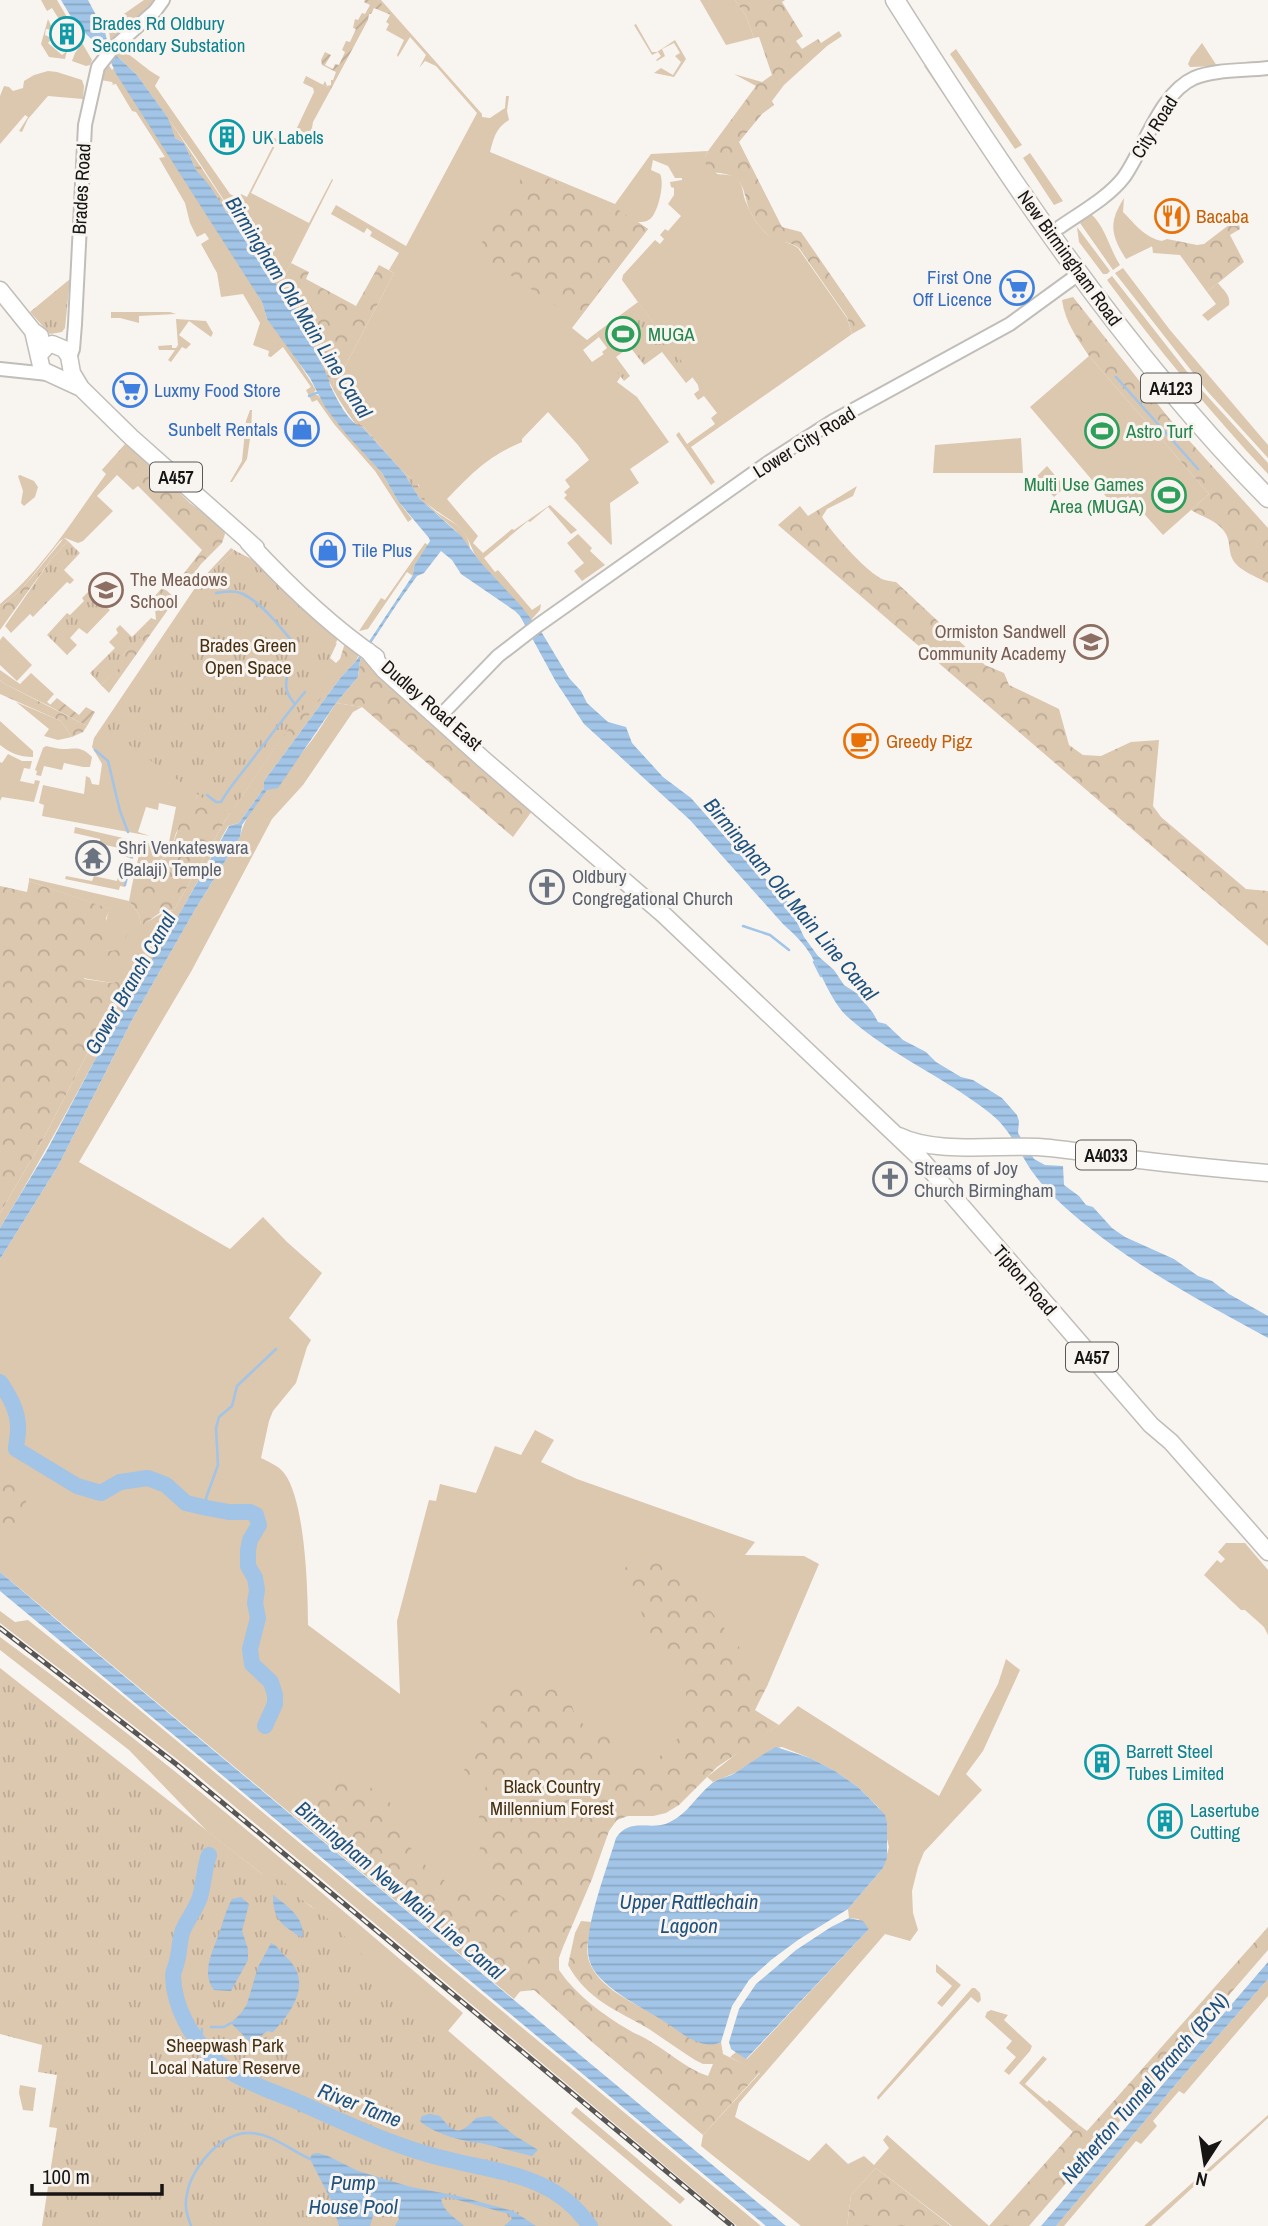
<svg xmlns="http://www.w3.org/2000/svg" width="1268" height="2226" font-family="'Archivo Narrow',sans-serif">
  <defs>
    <pattern id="forest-crowns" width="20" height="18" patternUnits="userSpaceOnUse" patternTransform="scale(1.75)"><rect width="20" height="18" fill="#dcc7af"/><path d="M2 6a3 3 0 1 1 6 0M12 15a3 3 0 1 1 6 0" fill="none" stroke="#bcaa96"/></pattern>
    <pattern id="wetland-marsh" width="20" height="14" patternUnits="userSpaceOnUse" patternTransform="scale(1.75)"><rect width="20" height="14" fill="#dcc7af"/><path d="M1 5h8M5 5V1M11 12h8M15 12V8" fill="none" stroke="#bcaa96"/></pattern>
    <pattern id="park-tufts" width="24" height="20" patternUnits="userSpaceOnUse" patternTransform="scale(1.75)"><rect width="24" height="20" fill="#dcc7af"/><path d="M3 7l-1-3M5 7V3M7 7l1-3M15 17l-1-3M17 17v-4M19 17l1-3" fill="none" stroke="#bcaa96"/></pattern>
    <pattern id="garden-furrows" width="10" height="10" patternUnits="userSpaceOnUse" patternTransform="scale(1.75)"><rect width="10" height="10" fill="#dcc7af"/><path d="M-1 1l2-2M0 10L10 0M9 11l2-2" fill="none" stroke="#bcaa96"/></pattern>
    <pattern id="water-rules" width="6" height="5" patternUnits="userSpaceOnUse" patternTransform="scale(1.75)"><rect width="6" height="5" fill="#a1c4e7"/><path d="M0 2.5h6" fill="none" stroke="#8aa8c5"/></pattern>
  </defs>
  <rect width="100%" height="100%" fill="#f8f5f1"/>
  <path fill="#dcc7af" d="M 41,0 L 57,0 L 92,60 L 90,65 L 86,66 L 72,61 L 75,53 L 81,45 L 67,32 L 63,37 L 60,34 L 62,24 L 52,8 L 47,11 Z
    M 144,0 L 157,0 L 114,39 L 111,44 L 108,25 Z
    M 378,0 L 381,0 L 482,114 L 482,117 L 490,118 L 505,108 L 506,96 L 509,96 L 507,111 L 509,120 C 496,128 494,137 490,152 L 615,204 L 651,154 L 708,151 L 705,157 L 717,174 C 722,175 730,174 734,177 C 744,182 742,194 746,202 C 750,213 759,228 768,235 C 777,242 789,241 798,248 L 847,318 L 852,334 L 691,447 L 715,482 L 711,485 L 676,435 L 679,432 L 687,444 L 715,424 L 711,418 L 717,413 L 704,396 L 698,400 L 694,394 L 699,390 L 698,385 L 622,280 L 623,275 L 655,240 L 660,244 L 664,239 L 660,235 L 665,229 L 668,231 L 681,216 L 668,204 L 674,195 L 674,188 L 671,187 L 670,182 L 682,180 L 682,178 L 675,178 L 668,166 L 653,160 L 651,170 L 660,174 C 665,183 658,213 650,219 C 646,222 643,222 638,222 L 648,229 L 572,328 L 587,340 L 596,333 L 599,337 L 583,350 L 592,362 L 604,354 L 621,376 L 617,382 L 637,397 L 669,442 L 630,469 L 639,483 L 610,503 L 612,544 L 611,545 L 564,498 L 567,495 L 564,492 L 570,487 L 565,480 L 589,460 L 578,445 L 548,412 L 522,439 L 522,442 C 488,456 472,473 447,499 L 478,536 L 473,543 L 483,553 L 512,529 L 514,530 L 550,505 L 577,530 L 571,534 L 548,507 L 530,522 L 528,521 L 484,558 L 495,572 L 498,570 L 532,610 L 541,604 L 540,610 L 531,620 C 516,599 496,583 480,563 C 471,551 470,537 459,527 C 446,514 420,507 419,485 C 400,471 380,444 363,426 C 349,419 341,399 333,386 L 334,381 L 315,349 L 301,315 L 302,311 L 339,378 L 394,273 L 389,270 L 399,253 L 370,236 L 372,232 L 367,228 L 364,233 L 331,214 L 336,205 L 406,246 L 477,113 L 436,66 L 425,61 L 419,68 L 426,55 L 410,37 L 398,57 L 397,55 L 404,40 L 386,30 L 389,24 L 386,22 L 390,15 Z
    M 700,0 L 735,0 L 746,16 L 754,38 L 726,45 Z
    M 48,19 L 53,30 L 46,29 L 45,35 L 52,38 L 48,43 L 62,55 L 67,51 L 65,59 L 49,57 L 41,44 Z
    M 636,24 L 652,52 L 657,52 L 675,40 L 686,59 L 674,77 L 654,73 L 661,68 L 673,75 L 681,62 L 675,56 L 680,53 L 674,43 L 662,49 L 665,56 L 657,61 L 656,60 L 661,56 L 658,52 L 652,55 L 634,25 Z
    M 1202,43 L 1217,66 L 1190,67 L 1188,64 L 1191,57 Z
    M 956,49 L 1022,145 L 1015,149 L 950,54 Z
    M 121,50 C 135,57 145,69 160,77 L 155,86 L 230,194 L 238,198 L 241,194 L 247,197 L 275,142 L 259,133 L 260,130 L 278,140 L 251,193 L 309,223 L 332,179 L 333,180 L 284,277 L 293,295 L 287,294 L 262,256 L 259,245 L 244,231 L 195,156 L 137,75 L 116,55 Z
    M 929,62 L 1015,191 L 1010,193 L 924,66 Z
    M 108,64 L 112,70 L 114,68 L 242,268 L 262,302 L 267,319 L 280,333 L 316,390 L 314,392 L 315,395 L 318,395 L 337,422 L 382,473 L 398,501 L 412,519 L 408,522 L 375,471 L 334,424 L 317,400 L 312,402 L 306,390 L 311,387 L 283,347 L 271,357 L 268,356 L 269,351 L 253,345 L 260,323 L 243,294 L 221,297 L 217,273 L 201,244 L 209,239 L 205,233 L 197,237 L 190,223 L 185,203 L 159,158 L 165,157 L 136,112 L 132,111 L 116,84 L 111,85 L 113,84 L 112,82 L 101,80 Z
    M 48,71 L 57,72 L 82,80 L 84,86 L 83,99 L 48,96 L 28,119 L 22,132 L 19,131 L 28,117 L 25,115 L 0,144 L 0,96 L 4,86 L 9,87 L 13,91 L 23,88 L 24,81 L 34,75 Z
    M 306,76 L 331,89 L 313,122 L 312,128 L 320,132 L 314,142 L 313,141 L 316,134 L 309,131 L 305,137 L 295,132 L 314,92 L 313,88 L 303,83 Z
    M 1030,153 L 1063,201 L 1054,205 L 1023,158 Z
    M 1124,198 L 1123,212 C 1135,224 1146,239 1163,241 L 1126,259 C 1111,235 1108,223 1124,198 Z
    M 1091,214 C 1105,226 1110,250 1120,265 L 1113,270 L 1080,223 Z
    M 1077,227 L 1110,271 L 1107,274 L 1103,274 L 1079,242 Z
    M 1123,268 L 1170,330 L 1268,445 L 1268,458 L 1208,392 L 1115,273 Z
    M 1112,276 L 1199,387 L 1268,463 L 1268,474 C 1210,412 1157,348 1107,280 Z
    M 1218,283 C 1223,290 1231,295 1229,305 L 1208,321 L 1202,315 L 1216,304 L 1207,292 Z
    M 111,312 L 170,312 L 176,314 L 139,316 L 139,323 L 120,318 L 111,318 Z
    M 176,319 L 206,321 L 213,333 L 211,337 L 189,321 L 179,335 L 191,344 L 186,349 L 182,347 L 171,362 L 168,360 L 175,350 L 159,350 L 158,346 L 172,345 L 172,348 L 176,348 L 178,345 Z
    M 1089,356 L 1209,494 L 1163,535 L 1128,496 L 1114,506 L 1030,407 Z
    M 250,410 L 252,410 L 251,432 L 247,459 L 232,482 L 230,482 L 242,461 L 246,421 Z
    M 1021,438 L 1023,473 L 933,473 L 935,445 Z
    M 127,442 L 117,475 L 97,496 L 113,511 L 83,541 L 78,543 L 65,538 L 60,541 L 21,590 L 0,607 L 0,604 C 43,569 74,518 106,474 L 102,470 Z
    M 1047,466 L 1065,487 L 1054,497 L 1035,478 Z
    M 20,475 L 34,481 L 38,487 L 35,497 L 24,506 L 21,503 L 23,491 L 18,476 Z
    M 578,534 L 592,548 L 590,551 L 605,565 L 582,581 L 574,571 L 584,563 L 567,543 Z
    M 425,543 L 428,545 L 414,566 L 413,576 L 407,572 L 368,629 L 359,631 L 381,598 L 385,600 Z
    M 231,548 L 234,550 L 215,568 L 198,795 L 176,833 L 169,856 L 150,864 L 132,885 L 142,842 L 168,847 L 176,807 L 159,803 L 158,810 L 146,807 L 138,832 L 150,836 L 42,816 L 44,805 L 39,803 L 43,785 L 84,794 L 86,776 L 90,778 L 92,784 L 99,785 L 102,764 L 92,747 L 94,738 L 199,582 Z
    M 3,636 L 32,665 L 17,681 L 0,665 L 0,640 Z
    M 359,654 L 356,661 L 341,677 L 264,781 L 264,788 L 239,823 L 228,826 L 163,944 L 156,952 C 102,1043 55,1138 0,1228 L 0,1213 L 41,1143 L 114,1002 L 133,977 L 112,983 L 83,978 L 83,963 L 124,950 L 109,951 L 100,947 L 109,909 L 29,881 L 29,878 L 129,901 L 139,914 L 141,925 C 153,919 161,912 174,910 L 225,821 L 278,743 L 283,736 L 293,736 L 349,658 Z
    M 0,670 L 20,684 L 31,673 L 54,694 L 47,702 L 51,705 L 49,706 L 3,683 L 0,680 Z
    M 16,702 L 61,721 L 72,737 L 58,740 L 44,736 L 49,729 Z
    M 336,703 L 362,707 L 353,712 L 303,785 L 272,819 L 192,970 L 79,1162 L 230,1249 L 263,1217 L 287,1242 L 322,1273 L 289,1318 L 311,1340 L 307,1347 L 296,1383 L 273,1411 L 269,1421 L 261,1458 C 269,1462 279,1466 284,1473 C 305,1499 308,1590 308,1625 L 400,1694 L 397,1621 L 429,1500 L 436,1501 L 440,1484 L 476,1493 L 495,1446 L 521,1455 L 535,1430 L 554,1440 L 541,1462 L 577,1479 L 755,1542 L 745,1555 L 804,1556 L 819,1564 L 768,1684 L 754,1710 L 618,1803 L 533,1975 L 514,1999 L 0,1572 L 0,1259 L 58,1166 L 132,1020 L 196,908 L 240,837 C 248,801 283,777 305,749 C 317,735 326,718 336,703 Z
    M 0,721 L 33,751 L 33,757 C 19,757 10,753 0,745 Z
    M 46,746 C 52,747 58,749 64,749 C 78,748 82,747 92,757 L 90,767 L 83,767 L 64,763 L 62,770 L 44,766 L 41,776 L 36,775 L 37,771 L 35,770 L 43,748 Z
    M 8,754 L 22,761 L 32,761 L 30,769 L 24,768 L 20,781 L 34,784 L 35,780 L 40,781 L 34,802 L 2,797 L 0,801 L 0,762 L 2,763 Z
    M 75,827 L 132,840 L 131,843 L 135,845 L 133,859 L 123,856 L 124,849 L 100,844 L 100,839 L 74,833 Z
    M 120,869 L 129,871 L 125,887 L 120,886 L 119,890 L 65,879 L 66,876 L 92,881 L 94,876 L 117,881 Z
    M 1226,1543 L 1245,1543 L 1268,1570 L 1268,1635 L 1264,1627 L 1245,1610 L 1241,1610 L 1204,1575 L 1217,1560 L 1221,1563 L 1225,1559 L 1218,1552 Z
    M 0,1611 L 15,1622 L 28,1620 L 112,1687 L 761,2226 L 737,2226 L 191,1770 L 0,1623 Z
    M 0,1637 C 161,1754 312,1884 463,2013 L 448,2031 L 437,2036 L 311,1906 L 262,1874 L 207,1831 L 129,1750 L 0,1650 Z
    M 1006,1659 L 1020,1670 L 983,1751 L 966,1774 L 982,1790 L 924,1852 L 918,1867 L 912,1891 L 913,1913 L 918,1930 L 910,1941 L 885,1934 L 739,2103 L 735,2117 L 809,2161 L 826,2143 L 848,2164 L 864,2156 L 874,2165 L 889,2148 L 883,2140 L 887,2135 L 989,2226 L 952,2226 L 876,2168 L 851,2195 L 847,2226 L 801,2226 L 701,2146 L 703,2135 L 760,2073 L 730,2057 L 736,2052 L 747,2059 L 869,1929 L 858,1919 L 849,1918 L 848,1909 L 883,1868 L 889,1847 L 879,1808 L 858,1787 L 835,1771 L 810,1758 L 782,1747 L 772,1749 L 737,1772 L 713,1782 L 707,1777 L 745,1747 L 779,1725 L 798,1706 L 939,1796 L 998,1684 Z
    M 936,1964 L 961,1985 L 942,2007 L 937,2003 L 952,1986 L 936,1972 Z
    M 1268,1979 L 1268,1996 L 1184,2094 L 1179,2091 L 1153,2121 L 1157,2126 L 1141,2144 L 1136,2141 L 1064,2226 L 1056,2226 L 1182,2077 Z
    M 972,1988 L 975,1988 L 980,1993 L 981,2000 L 978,2003 L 971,1997 L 878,2100 L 877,2097 Z
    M 991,2010 L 1008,2015 L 1004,2020 L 1032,2046 L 1030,2051 L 1009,2075 L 1004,2071 L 1016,2057 L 1006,2048 L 1012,2041 L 985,2017 L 987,2012 Z
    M 1043,2056 L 1047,2059 L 1025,2084 L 1047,2102 L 1049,2100 L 1079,2125 L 1073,2132 L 1019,2083 Z
    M 20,2085 L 36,2088 L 33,2111 L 23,2110 L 19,2093 Z
    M 576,2107 L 685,2199 L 680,2204 L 571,2113 Z
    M 1268,2115 L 1268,2118 L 1151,2226 L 1144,2226 Z"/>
  <path fill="url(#forest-crowns)" d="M 735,0 L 785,0 L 782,2 L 803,36 L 796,41 L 802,49 L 818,39 L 821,43 L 839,31 L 842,36 L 827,46 L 784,85 L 772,101 L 774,105 L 762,114 L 739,142 L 782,227 L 801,232 L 866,326 L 852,334 L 847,317 L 799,248 C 791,242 786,243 778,241 C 766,237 757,224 751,213 C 745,203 746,185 735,178 C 724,170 717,178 706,165 L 705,157 L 708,151 L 756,86 L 734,74 L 762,82 L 772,75 L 759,37 L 754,38 L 746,16 Z
    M 527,169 L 614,207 L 648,229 L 577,320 L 476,252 Z
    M 1238,218 L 1240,229 L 1230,235 L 1244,262 L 1207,292 L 1180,255 L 1153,253 L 1152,245 L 1167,239 L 1197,245 L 1204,244 Z
    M 291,263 L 309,272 L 306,279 L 356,306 L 379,265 L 394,273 L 339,378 L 284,277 Z
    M 1073,297 L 1168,417 L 1268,528 L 1268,583 C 1257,577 1237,570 1232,558 C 1228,549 1231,540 1224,531 C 1216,520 1202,517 1191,510 L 1209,494 L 1089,356 C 1077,338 1065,322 1062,300 Z
    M 127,442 L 190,503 L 223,528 L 225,534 L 222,543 L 201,564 L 185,586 L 174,586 L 202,550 L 138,486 L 133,490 L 117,475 L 102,470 Z
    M 857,486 L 853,496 L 827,509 L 822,517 C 832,533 863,568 880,578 C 885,581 891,581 896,582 L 985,665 L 1004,673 L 1009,685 L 1059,709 L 1069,745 L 1083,755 L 1101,756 L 1131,742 L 1159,740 L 1153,806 L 1161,817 L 1246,889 L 1268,891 L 1268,946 L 778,525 L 800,506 L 808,516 Z
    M 64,538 L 68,541 L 52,558 L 0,630 L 0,607 L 21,590 Z
    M 161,589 L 166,590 L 175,598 L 172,604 L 109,693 L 101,685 L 126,661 L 123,655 L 148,628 L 145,624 L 151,618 L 156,620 L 154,597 Z
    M 337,643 L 330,658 L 336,663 L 340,659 L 344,646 L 347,644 L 359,654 L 349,659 L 293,737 L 283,736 L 278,743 L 225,821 L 174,910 L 161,912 L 141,926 L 139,914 L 129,901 L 132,885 L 144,868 L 169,856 L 181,820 L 198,795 L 106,728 Z
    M 363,657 L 532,811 L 513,837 L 362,707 L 336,703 L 358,677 L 360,660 Z
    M 0,680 L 3,683 L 87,726 L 83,732 L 72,737 L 61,721 L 0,694 Z
    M 29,881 L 110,909 L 106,918 L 107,927 L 134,925 L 122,943 L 102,947 L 109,951 L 124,949 L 124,956 L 83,964 L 84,979 L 112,983 L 134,976 L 114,1002 L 41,1143 L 0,1213 L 0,886 L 27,892 Z
    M 0,1464 C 20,1482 35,1494 20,1522 L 0,1528 Z
    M 649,1559 L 675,1572 L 696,1592 L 768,1684 L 755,1710 L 779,1725 L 717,1767 L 679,1805 L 666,1813 L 653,1816 L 628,1816 L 617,1820 L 609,1831 L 592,1879 L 563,1947 L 559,1958 L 559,1970 C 576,1995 603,2015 629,2030 C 635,2034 642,2036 648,2040 C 669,2052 685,2068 708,2076 L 713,2064 L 703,2064 L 695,2060 C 679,2050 664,2039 649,2029 C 617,2010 587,2000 568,1965 L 575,1933 L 581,1921 L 592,1922 C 589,1935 585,1949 589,1961 C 598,1988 634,2003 657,2016 C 670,2023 681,2033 694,2040 C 703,2043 712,2046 721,2042 L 723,2054 L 760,2072 L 703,2135 L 592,2042 L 534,1990 L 515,1992 L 305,1818 L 335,1780 L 359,1780 L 377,1792 L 401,1812 L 398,1821 L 399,1834 L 427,1867 L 458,1891 L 471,1884 C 489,1889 514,1899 521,1918 C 524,1926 523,1938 525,1946 L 533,1909 L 523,1896 L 500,1882 L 480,1858 L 479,1813 L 490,1770 L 461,1798 L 454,1795 C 455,1779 469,1766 474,1751 C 479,1739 479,1726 483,1714 C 497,1678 550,1681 580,1689 L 571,1703 C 578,1730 594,1729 617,1736 L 620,1748 L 610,1762 L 636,1766 L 654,1761 L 670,1748 L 683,1732 L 688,1718 L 684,1671 L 679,1663 L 656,1647 L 648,1637 L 638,1600 L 625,1584 L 621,1571 L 633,1562 Z
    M 1268,1927 L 1268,1950 L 1029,2226 L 989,2226 L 1079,2125 L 1087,2131 Z
    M 876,2168 L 951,2226 L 952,2226 L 847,2226 L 851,2195 Z"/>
  <path fill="url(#wetland-marsh)" d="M 168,118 L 235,218 L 231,218 L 196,170 L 184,143 L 175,138 L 172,134 Z
    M 244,231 L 260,245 L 262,256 L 287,294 L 293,295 L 302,311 L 301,315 L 305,327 L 293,302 L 289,301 L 262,265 L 258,251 L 245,236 Z
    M 315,349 L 334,381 L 333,386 L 358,423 L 363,426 L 409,477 L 416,481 C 421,489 422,497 429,505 C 444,522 466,521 470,548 L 454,529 L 420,499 L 404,473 L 363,428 L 358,427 C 339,403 326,378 315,349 Z"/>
  <path fill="url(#park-tufts)" d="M 70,279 L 65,328 L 62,332 L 50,334 L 30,312 Z
    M 638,302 L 693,377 L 686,383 L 662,352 L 644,365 L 630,347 L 616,357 L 630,376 L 624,381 L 602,352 L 607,348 L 596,333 Z
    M 68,541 L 80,553 L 64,570 L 74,580 L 70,584 L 67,582 L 33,617 L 30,614 L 11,633 L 5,626 L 52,558 Z
    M 234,550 L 263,565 L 338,638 L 329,659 L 331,672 L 278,743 L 229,815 L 215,807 L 106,728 L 215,568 Z
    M 89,591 L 110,610 L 87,634 L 79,628 L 70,638 L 77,645 L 67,655 L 47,635 L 67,613 L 70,615 L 84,601 L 82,598 Z
    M 145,624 L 149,628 L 123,655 L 127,661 L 101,685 L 90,673 L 115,648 L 109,642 L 118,633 L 116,629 L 120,625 L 132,637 Z
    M 0,1668 L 262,1874 L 275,1875 L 286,1884 L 286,1888 L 328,1919 L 369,1962 L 673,2226 L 42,2226 L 57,2128 L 49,2127 L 57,2075 L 38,2072 L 42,2045 L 0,2034 Z"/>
  <path fill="url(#garden-furrows)" d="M 365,0 L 378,0 L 391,15 L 374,8 L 371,14 L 369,14 L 368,20 L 331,89 L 323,85 L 325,81 L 327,86 L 331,85 L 331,80 L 333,80 L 336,72 L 322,65 L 321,60 L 325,52 L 331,55 L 325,65 L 333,69 L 335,64 L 339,65 L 345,52 L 342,50 L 346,41 L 350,42 L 356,29 L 353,28 L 355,19 L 358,20 L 362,13 L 365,14 L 370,5 L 364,2 Z
    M 57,698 L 79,715 L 86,707 L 95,712 L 87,726 L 49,706 Z"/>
  <path fill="url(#water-rules)" d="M 61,0 L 88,0 L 105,32 L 108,44 L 118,57 L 137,75 L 168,118 L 175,138 L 184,143 L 196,170 L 209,185 L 227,213 L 239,223 L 245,236 L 258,251 L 262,265 L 289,301 L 293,302 L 329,380 L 330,385 C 337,399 348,423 363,428 L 404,473 L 420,499 L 461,536 L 481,563 L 521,606 L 542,633 L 569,678 L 581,691 L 587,703 L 608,722 L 626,727 L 632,743 L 663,777 L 691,798 L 728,840 L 743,851 L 760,876 L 780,886 L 804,937 L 818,956 L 834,970 L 844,985 L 858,994 L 873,1013 L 878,1022 L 886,1024 L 903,1040 L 926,1052 L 936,1062 L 961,1077 L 973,1080 L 1002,1098 L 1017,1115 L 1019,1121 L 1018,1133 L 1034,1159 L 1045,1165 L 1063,1166 L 1064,1185 L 1079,1196 L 1086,1205 L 1093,1207 L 1112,1228 L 1125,1237 L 1174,1259 L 1198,1276 L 1212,1281 L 1229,1294 L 1268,1316 L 1268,1338 C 1193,1297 1117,1257 1055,1198 C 1046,1189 1038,1180 1031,1170 C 1018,1150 1010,1129 991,1114 C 948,1079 892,1056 850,1019 C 834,1006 823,978 814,961 C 807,946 795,935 783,924 L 690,820 L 584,724 L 556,682 L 520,616 L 515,611 L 461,574 L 452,560 L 441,551 L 424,573 L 417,576 L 397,604 L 360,660 L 358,677 L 336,703 L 278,788 L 267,790 L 242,825 L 240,837 L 196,908 L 132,1020 L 58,1166 L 0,1259 L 0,1228 L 46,1152 L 121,1011 L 156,952 L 163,943 L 229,826 L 239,823 L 264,788 L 264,781 L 341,677 L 356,661 L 413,575 L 414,566 L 430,541 L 429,538 L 398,501 L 382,473 L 346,434 L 325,407 L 310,378 L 267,319 L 262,302 L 115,72 C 108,50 95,44 80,28 C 72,19 67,10 61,0 Z
    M 0,1572 L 65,1627 L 786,2226 L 766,2226 L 0,1591 Z
    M 776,1747 L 810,1758 L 835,1771 L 858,1787 L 872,1801 L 885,1815 L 887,1823 L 887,1858 L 883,1868 L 848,1909 L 798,1940 L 771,1960 L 749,1980 L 732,2006 L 721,2042 C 703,2051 683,2034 668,2024 C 649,2011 628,2002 610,1987 C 602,1980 593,1972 590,1962 C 580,1937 608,1866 616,1838 C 630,1816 651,1832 670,1822 C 687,1814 696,1797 710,1785 C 717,1778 727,1778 735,1773 C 747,1766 765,1752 776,1747 Z
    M 273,1895 C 286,1905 307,1919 302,1938 C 282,1925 273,1920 273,1895 Z
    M 241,1897 L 249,1904 L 242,1931 L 248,1949 L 248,1960 L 231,1991 L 214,1990 C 200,1972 214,1949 220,1931 C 224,1919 226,1910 232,1899 Z
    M 849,1918 L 863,1921 L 869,1929 L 746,2059 L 731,2049 L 729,2042 L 739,2009 L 756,1984 L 796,1950 L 831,1927 Z
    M 271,1943 C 278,1946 278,1949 283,1954 C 285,1957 289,1959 291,1962 C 311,1986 290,2014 273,2032 L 267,2031 L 254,2042 L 249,2041 L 231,2023 L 242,2012 L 247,2004 L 258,1967 Z
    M 1268,1962 L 1268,1979 L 1182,2077 L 1056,2226 L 1041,2226 Z
    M 430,2114 L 440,2116 C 455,2135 460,2135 476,2118 L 490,2116 L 514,2135 L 538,2150 L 532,2156 L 481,2143 C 466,2143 430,2132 420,2121 L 422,2116 Z
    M 318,2153 L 328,2156 L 358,2171 L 411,2187 L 458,2196 L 513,2211 L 536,2226 L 504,2226 L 512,2219 L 509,2214 L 447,2197 L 441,2199 C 444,2213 455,2217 464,2226 L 395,2226 L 399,2219 C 396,2208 387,2206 377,2202 L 370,2226 L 339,2226 L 331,2200 L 310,2159 L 312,2154 Z"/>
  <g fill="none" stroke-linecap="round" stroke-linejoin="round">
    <path stroke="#a1c4e7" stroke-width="2.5" d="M 1116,377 L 1198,469
      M 309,396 L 319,392
      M 216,593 C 225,592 234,590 243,594 C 262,603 282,629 295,645 L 295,654
      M 290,666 C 285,682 283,691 295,704
      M 95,750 L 108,761 L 120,811 L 128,832
      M 207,795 L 216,802 L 221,802 C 231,784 245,770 257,753 C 273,733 288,712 305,692
      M 130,840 L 131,857
      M 125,885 L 128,873
      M 743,926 L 770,935 L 789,950
      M 814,962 L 821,976
      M 207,1508 L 206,1498 L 218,1465 L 216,1428 L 219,1417 L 232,1406 L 237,1386 L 276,1349
      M 211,2027 L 224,2027 L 231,2023
      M 200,2045 L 202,2029
      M 191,2226 C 187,2215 184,2206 187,2194 C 191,2168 221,2132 250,2133 C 273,2134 290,2150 310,2159"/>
    <path stroke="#a1c4e7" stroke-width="16" d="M 0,1382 C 10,1397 19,1412 18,1431 C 18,1437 16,1443 16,1449 L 77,1486 L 101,1493 L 120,1482 L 148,1478 L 166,1485 L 186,1503 L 207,1508 L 229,1512 L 250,1512 L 256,1515 L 259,1525 L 250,1540 L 248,1550 L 248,1566 L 255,1578 L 257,1590 L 255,1603 L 258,1618 L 250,1649 L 252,1664 L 271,1682 L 275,1695 L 275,1704 L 265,1726
      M 209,1855 C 204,1869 204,1883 200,1897 C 196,1909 188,1919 183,1930 C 179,1940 180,1951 177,1961 C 176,1967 173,1971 173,1976 C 174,2008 192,2039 215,2060 C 237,2080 269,2090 296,2101 C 346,2123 396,2148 450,2160 C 504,2173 555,2176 590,2226"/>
    <g stroke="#c1beba" stroke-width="16">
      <path id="minor" d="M 1060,227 C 1080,213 1109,197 1124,177 C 1144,149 1160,93 1194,78 C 1216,69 1245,71 1268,68
        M 69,360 L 73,349 L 75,324 L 85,125 L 98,67 L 113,48 L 155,11 L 163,0
        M 0,369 L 48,374
        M 443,713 L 498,656 L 537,626 L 769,462 L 833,421 L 1010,324 L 1080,273"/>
    </g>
    <g stroke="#c1beba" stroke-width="19">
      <path id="major" d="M 0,290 L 33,331 L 40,336
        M 33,331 L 42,370 L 81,388
        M 39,355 L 47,346 L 52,344 L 64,349 L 69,356 L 72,373 L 81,388 L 131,437 L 256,548
        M 248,542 C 286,583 329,625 376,657
        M 368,651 L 384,670 L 482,758 L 664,915 L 920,1158 L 1151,1425 L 1171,1442 L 1268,1552
        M 899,1136 C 935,1154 997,1145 1038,1147 C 1066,1149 1095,1154 1123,1158 C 1171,1164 1220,1169 1268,1173"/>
    </g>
    <g stroke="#c1beba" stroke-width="21">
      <path id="highway" d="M 895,0 C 1005,174 1123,351 1268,498"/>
    </g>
    <use href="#minor" stroke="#fff" stroke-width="12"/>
    <use href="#major" stroke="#fff" stroke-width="16"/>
    <use href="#highway" stroke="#fff" stroke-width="18"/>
    <g stroke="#585654" stroke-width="5">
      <path id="rail" d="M 0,1628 L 176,1764 L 732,2226"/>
    </g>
    <use href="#rail" stroke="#f8f5f1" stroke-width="2.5" stroke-dasharray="8" stroke-linecap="butt"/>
  </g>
  <defs>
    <g id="building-ring" transform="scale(1.75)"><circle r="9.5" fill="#f8f5f1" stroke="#0f9aa8" stroke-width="1.5"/><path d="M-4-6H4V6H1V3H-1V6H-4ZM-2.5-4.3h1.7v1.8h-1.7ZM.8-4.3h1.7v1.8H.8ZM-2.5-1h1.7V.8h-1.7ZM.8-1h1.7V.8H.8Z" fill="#0f9aa8"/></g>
    <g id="restaurant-ring" transform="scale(1.75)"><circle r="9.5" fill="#f8f5f1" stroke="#e8710a" stroke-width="1.5"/><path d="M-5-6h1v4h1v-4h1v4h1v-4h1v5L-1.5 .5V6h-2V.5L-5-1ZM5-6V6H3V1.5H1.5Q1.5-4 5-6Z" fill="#e8710a"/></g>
    <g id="supermarket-ring" transform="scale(1.75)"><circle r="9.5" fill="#f8f5f1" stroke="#3f7fe0" stroke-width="1.5"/><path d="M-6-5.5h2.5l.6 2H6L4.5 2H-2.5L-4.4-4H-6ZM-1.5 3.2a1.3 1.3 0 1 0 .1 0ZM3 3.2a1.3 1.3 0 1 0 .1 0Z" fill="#3f7fe0"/></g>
    <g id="stadium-ring" transform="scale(1.75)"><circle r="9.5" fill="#f8f5f1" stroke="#2e9e5b" stroke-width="1.5"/><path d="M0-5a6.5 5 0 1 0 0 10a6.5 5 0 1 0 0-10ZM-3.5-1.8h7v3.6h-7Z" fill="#2e9e5b"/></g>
    <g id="shop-ring" transform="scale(1.75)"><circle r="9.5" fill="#f8f5f1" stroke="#3f7fe0" stroke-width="1.5"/><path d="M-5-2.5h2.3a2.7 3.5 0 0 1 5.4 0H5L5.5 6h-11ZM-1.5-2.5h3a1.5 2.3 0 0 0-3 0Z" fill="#3f7fe0"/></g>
    <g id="school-ring" transform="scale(1.75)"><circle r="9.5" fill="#f8f5f1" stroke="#8d6e63" stroke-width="1.5"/><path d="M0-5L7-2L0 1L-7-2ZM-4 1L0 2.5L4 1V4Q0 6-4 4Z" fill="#8d6e63"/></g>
    <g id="cafe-ring" transform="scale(1.75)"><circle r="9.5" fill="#f8f5f1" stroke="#e8710a" stroke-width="1.5"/><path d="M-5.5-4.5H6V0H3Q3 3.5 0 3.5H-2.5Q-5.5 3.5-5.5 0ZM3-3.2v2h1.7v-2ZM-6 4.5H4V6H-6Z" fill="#e8710a"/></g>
    <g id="temple-ring" transform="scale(1.75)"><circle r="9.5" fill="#f8f5f1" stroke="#6b7280" stroke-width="1.5"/><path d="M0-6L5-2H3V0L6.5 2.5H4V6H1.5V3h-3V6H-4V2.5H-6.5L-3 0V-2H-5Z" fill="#6b7280"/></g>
    <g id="church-ring" transform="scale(1.75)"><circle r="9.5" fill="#f8f5f1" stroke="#6b7280" stroke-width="1.5"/><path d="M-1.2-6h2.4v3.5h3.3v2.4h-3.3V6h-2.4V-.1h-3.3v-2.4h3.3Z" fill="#6b7280"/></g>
  </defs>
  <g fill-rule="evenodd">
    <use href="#building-ring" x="67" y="34"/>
    <use href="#building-ring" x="227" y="137"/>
    <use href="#restaurant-ring" x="1172" y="216"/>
    <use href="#supermarket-ring" x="1017" y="288"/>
    <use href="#stadium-ring" x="623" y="334"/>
    <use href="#supermarket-ring" x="130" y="390"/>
    <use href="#shop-ring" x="302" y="429"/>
    <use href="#stadium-ring" x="1102" y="431"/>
    <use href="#stadium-ring" x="1169" y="495"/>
    <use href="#shop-ring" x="328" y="550"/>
    <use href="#school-ring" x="106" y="590"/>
    <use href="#school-ring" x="1091" y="642"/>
    <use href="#cafe-ring" x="861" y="741"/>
    <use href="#temple-ring" x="93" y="858"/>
    <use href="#church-ring" x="547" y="887"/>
    <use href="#church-ring" x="890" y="1179"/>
    <use href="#building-ring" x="1102" y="1762"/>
    <use href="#building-ring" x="1165" y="1821"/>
  </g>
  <g text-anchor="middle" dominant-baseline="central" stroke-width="6" stroke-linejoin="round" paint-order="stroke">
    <g fill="#f8f5f1" stroke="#5a5856" stroke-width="2">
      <rect x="1141" y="373.5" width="60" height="29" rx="5"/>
      <rect x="150" y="462.5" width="52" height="29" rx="5"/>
      <rect x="1076" y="1140.5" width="60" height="29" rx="5"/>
      <rect x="1066" y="1342.5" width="52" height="29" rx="5"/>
    </g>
    <g font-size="18" font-weight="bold" fill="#161514">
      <text x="1171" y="388">A4123</text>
      <text x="176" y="477">A457</text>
      <text x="1106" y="1155">A4033</text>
      <text x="1092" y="1357">A457</text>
    </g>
    <g font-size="19" fill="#0d838f" stroke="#f8f5f1" text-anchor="start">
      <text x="92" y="23">Brades Rd Oldbury<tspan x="92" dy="22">Secondary Substation</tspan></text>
      <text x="252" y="137">UK Labels</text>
      <text x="1126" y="1751">Barrett Steel<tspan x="1126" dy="22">Tubes Limited</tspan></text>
      <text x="1190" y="1810">Lasertube<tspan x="1190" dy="22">Cutting</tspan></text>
    </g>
    <g font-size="19" fill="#161514" stroke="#f8f5f1">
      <text transform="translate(1154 127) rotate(-58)">City Road</text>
      <text transform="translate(81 189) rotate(-87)">Brades Road</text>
      <text transform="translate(1070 258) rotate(54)">New Birmingham Road</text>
      <text transform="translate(804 442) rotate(-32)">Lower City Road</text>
      <text transform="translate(432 705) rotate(41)">Dudley Road East</text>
      <text transform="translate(1025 1280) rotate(49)">Tipton Road</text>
    </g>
    <g font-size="19" fill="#c56008" stroke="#f8f5f1" text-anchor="start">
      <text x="1196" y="216">Bacaba</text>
      <text x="886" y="741">Greedy Pigz</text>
    </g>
    <g font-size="19" fill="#366cbe" stroke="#f8f5f1" text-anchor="end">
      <text x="992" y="277">First One<tspan x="992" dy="22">Off Licence</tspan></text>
      <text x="154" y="390" text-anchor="start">Luxmy Food Store</text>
      <text x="278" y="429">Sunbelt Rentals</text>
      <text x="352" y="550" text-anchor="start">Tile Plus</text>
    </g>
    <g font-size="19" fill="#27864d" stroke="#f8f5f1" text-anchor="start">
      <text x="648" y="334">MUGA</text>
      <text x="1126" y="431">Astro Turf</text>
      <text x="1144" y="484" text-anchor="end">Multi Use Games<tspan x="1144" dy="22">Area (MUGA)</tspan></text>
    </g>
    <g font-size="19" fill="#785e54" stroke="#f8f5f1" text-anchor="start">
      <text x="130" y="579">The Meadows<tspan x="130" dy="22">School</tspan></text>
      <text x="1066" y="631" text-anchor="end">Ormiston Sandwell<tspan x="1066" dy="22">Community Academy</tspan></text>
    </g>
    <g font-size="19" fill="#473011" stroke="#f8f5f1">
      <text x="248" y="645">Brades Green<tspan x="248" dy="22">Open Space</tspan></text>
      <text x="552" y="1786">Black Country<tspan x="552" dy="22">Millennium Forest</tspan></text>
      <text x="225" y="2045">Sheepwash Park<tspan x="225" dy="22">Local Nature Reserve</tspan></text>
    </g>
    <g font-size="19" fill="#5b616d" stroke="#f8f5f1" text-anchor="start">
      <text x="118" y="847">Shri Venkateswara<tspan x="118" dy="22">(Balaji) Temple</tspan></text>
      <text x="572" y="876">Oldbury<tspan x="572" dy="22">Congregational Church</tspan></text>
      <text x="914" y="1168">Streams of Joy<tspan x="914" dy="22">Church Birmingham</tspan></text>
    </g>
    <g font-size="21" font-style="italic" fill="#1e517e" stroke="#f8f5f1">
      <text transform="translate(299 307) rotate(58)">Birmingham Old Main Line Canal</text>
      <text transform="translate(791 899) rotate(50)">Birmingham Old Main Line Canal</text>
      <text transform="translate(130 983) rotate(-60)">Gower Branch Canal</text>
      <text transform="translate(400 1890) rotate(40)">Birmingham New Main Line Canal</text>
      <text x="689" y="1901">Upper Rattlechain<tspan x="689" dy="24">Lagoon</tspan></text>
      <text transform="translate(1145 2088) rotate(-49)">Netherton Tunnel Branch (BCN)</text>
      <text transform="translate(360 2105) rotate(21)">River Tame</text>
      <text x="353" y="2182">Pump<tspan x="353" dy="24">House Pool</tspan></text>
    </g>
  </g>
  <g transform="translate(1205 2163) rotate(192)" stroke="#f8f5f1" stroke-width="5" paint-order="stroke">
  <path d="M0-5L12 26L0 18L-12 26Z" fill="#161514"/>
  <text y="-10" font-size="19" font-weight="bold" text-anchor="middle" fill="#161514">N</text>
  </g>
  <path d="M32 2184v10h130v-10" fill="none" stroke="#161514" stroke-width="3.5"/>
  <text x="42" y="2184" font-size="21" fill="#161514" stroke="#f8f5f1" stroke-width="5" paint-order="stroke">100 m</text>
</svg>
